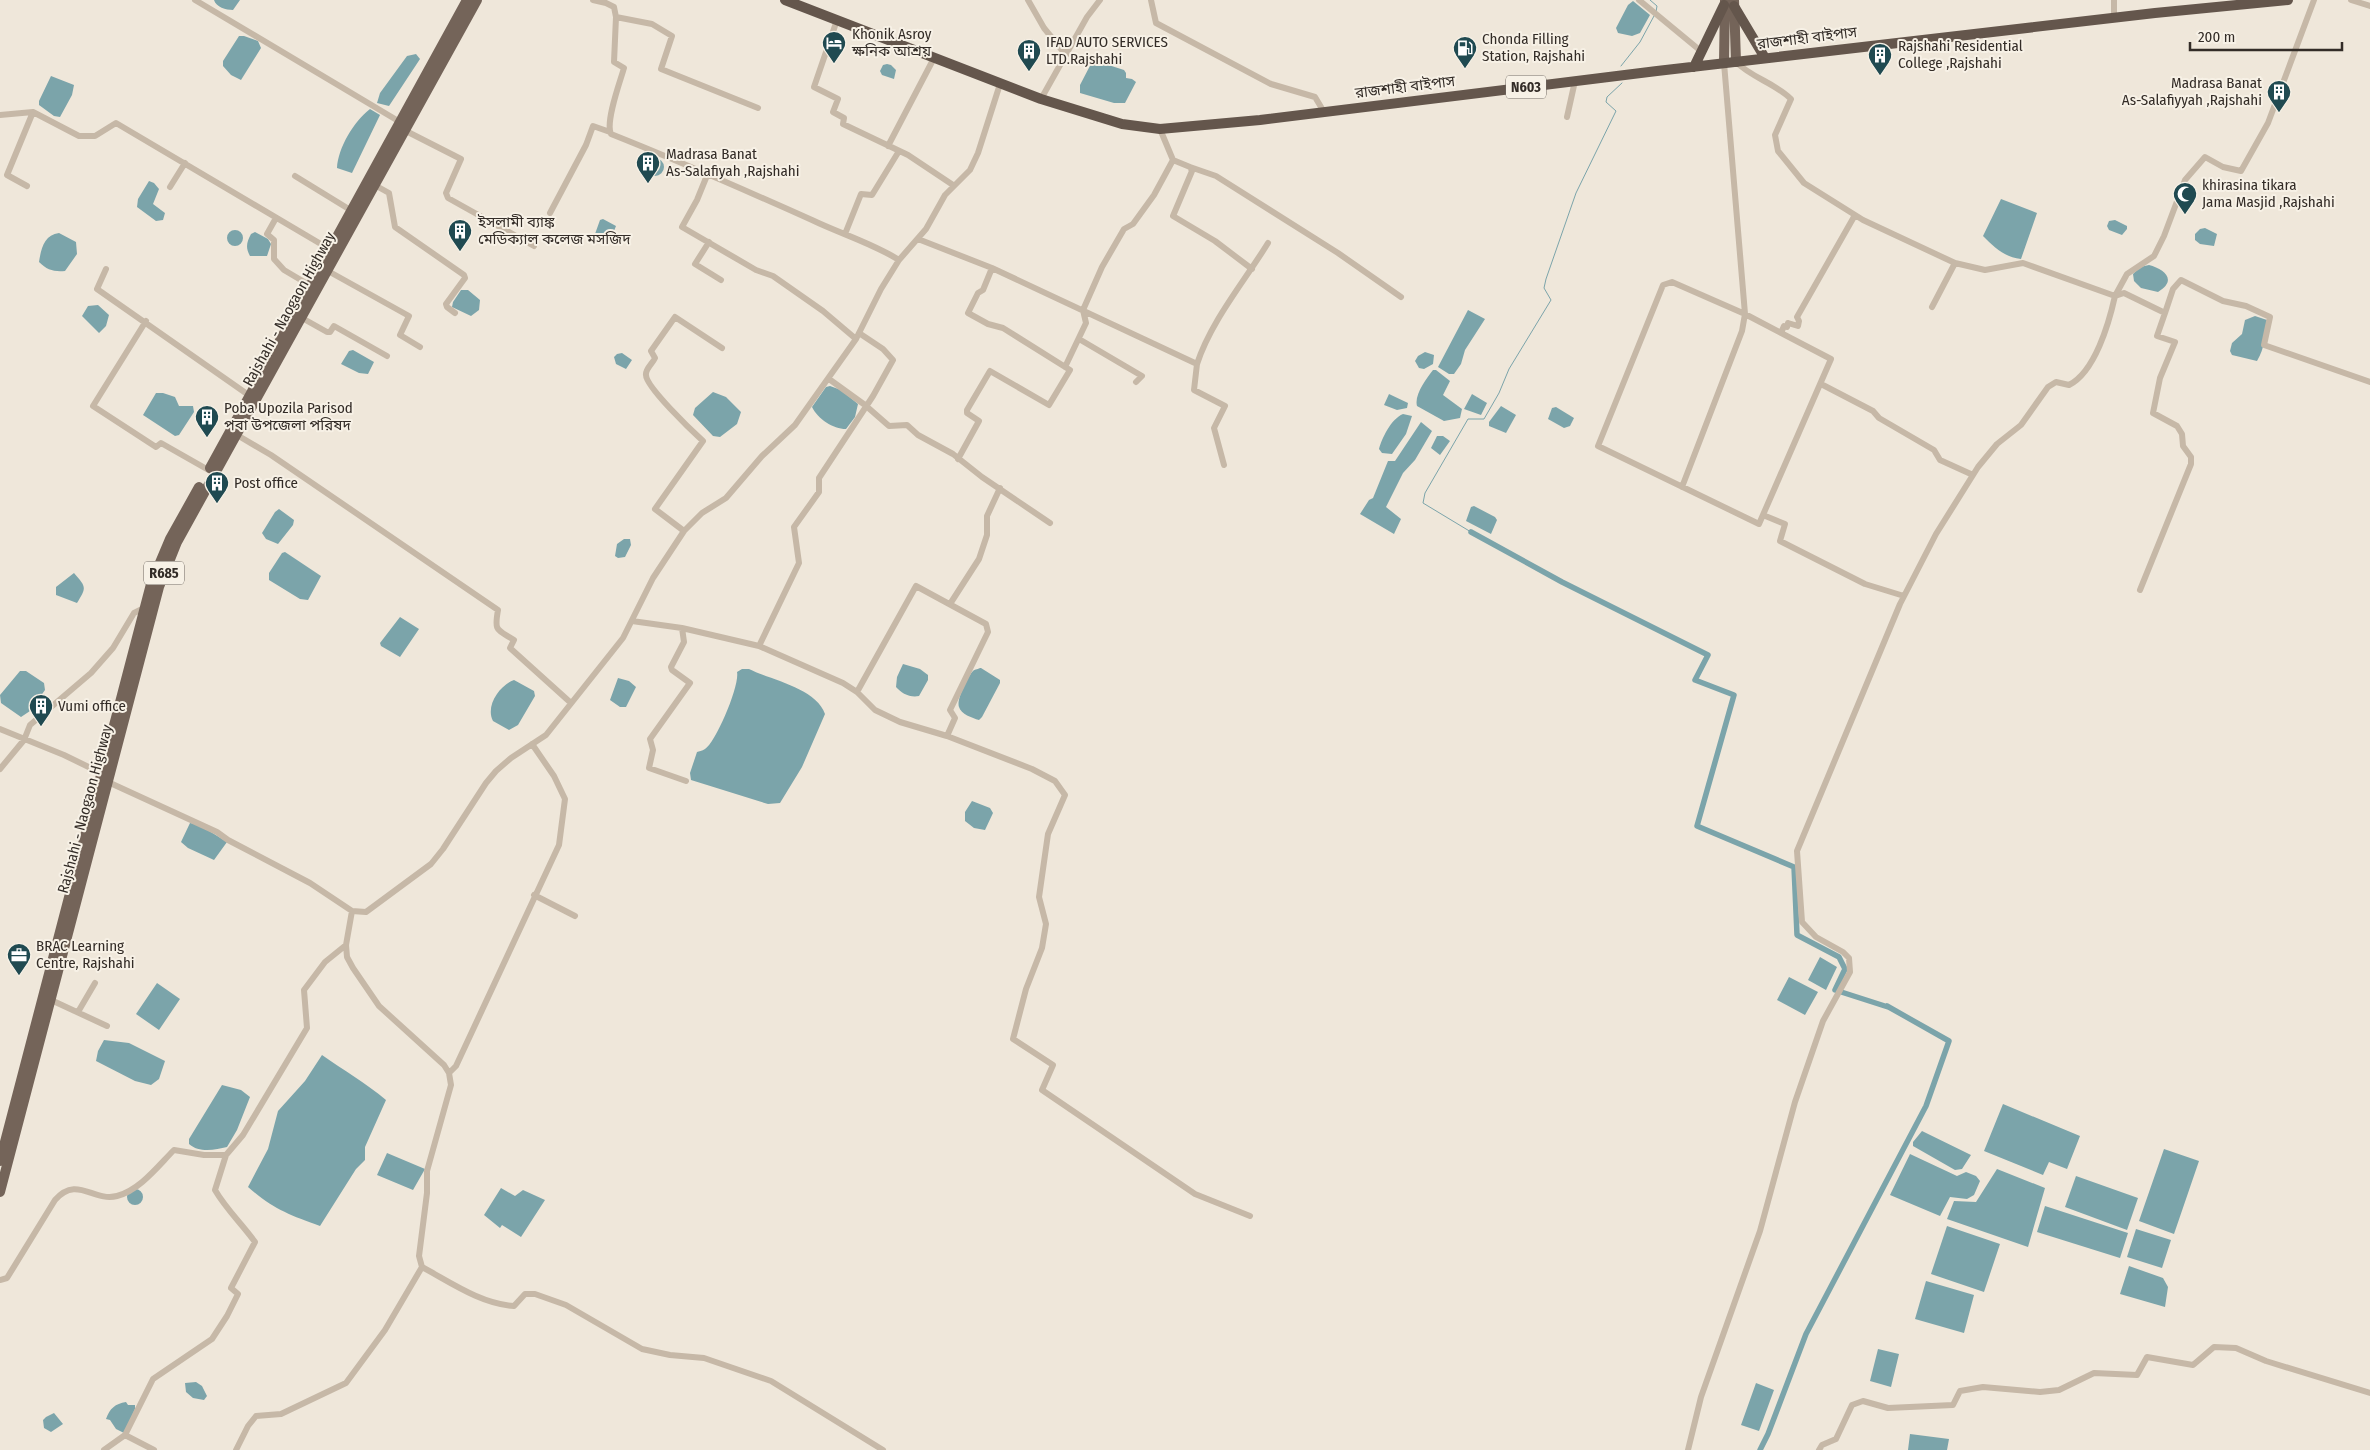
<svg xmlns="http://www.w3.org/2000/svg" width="2370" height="1450" font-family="'Fira Sans Condensed','Noto Sans Bengali',sans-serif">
  <rect width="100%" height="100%" fill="#efe7da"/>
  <path fill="#7ba4aa" d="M 214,0 L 240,0 L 233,10 C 226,10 216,7 214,0 Z
    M 1633,1 L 1650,15 L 1640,33 L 1632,36 L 1618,33 L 1616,28 L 1628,5 Z
    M 239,36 L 244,36 L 258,41 L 261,48 L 241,80 L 231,75 L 223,66 L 223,61 Z
    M 416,54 L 420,59 L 389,106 L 377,103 L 380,93 L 407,56 Z
    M 1093,60 L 1124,70 L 1126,73 L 1126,78 L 1132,79 L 1136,82 L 1125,103 L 1114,103 L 1080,93 L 1080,85 Z
    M 887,64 L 891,65 L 896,70 L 894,79 L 882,75 L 880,71 L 883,65 Z
    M 51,76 L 74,85 L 72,95 L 60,117 L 54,116 L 39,105 L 39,101 Z
    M 370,109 L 380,115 L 352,173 L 337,168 C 338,148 354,121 370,109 Z
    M646 167a9 9 0 1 1 18 0a9 9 0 1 1-18 0Z
    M 149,181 L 154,183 L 159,189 L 153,204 L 165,213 L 163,220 L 156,221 L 137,207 L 138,199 Z
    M 2001,199 L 2037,213 L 2021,259 C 2004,257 1994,247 1983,236 Z
    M 603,219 L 616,226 L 610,241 L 595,234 L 600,220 Z
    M 2115,220 L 2127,226 L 2127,229 L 2122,235 L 2109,230 L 2107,226 L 2109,221 Z
    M 2205,228 L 2217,234 L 2214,246 L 2200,244 L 2195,240 L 2195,234 L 2200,229 Z
    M227 238a8 8 0 1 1 16 0a8 8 0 1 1-16 0Z
    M 255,232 L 268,239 L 271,244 L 267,256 L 250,256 C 245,247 247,242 251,234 Z
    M 59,233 L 76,242 L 77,254 L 65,271 C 54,272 47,270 39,262 C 41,249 44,235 59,233 Z
    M 2149,265 C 2164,269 2178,280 2158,292 L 2141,288 L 2134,281 L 2133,274 L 2140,267 Z
    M 461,290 L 468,290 L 480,300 L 479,310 L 471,316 L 452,307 L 453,302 Z
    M 98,305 L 109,315 L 106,326 L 99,333 L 82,316 L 88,306 Z
    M 1468,310 L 1485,319 L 1465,350 L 1461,364 L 1454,374 L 1449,374 L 1438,367 Z
    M 2255,316 L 2267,320 C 2265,335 2265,348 2257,361 L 2232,355 L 2230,351 L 2232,343 L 2242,334 L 2245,320 Z
    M 353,350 L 374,362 L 368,374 L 359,373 L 341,364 L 349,351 Z
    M 1425,352 L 1434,355 L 1433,364 L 1424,369 L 1419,368 L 1415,361 L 1418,356 Z
    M 622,353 L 632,360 L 626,369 L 616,364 L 614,357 L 617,354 Z
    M 1433,370 L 1436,370 L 1450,381 L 1443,395 L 1462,409 L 1460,418 L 1444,421 L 1417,406 C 1414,395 1426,379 1433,370 Z
    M 830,386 L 841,390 L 858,404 L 855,417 L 846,429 C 833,429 818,419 812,407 L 826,387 Z
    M 713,392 L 726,397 L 741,412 L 737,424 L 720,437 L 713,436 L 693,415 L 695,408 Z
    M 156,393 L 163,393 L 175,397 L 179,406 L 193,406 L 194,412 L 179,435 L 175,436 L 143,415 Z
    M 1389,394 L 1408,403 L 1407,408 L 1397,410 L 1384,405 Z
    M 1472,394 L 1487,403 L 1481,415 L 1464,409 Z
    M 1501,406 L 1516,415 L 1506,433 L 1489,426 L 1489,422 Z
    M 1556,407 L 1574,418 L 1570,426 L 1564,428 L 1548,419 L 1552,408 Z
    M 1403,414 L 1412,416 L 1406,434 L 1392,454 L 1382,453 L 1379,449 C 1382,438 1391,419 1403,414 Z
    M 1421,422 L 1432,431 L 1415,460 L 1403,473 L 1386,507 L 1401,519 L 1394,534 L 1360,514 L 1369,500 L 1373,498 L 1388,461 L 1395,461 Z
    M 1437,436 L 1443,436 L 1450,441 L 1440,455 L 1431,448 Z
    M 1474,506 L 1495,517 L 1497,520 L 1491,534 L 1466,521 L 1471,507 Z
    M 279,509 L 294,520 L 293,525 L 278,544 L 266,539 L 262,533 L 275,512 Z
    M 624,539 L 630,539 L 631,545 L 625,557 L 618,558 L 615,556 L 617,544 Z
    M 285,552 L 321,576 L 308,600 L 300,599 L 269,580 L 269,573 L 282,553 Z
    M 74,573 C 86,587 87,587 77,603 L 56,595 L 56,587 Z
    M 400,617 L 419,629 L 400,657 L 381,646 L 380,643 Z
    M 903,664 L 920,669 L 928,675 L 928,680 L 919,696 C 910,698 901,693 896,687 L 897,677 Z
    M 981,668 L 1000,680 L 1000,683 L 982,717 L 979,720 C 972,718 961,714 959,707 C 956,700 968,676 973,671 C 974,670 980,668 981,668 Z
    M 742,669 L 749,669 C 771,680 816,688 825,714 L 802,767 L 780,803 L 768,804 L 691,780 L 690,773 L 697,752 C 699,751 702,751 705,749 C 716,742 740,685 737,672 Z
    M 20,671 L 26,671 L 44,683 L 45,690 L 30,711 L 21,717 L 1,703 L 0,695 Z
    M 618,678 L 629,681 L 636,687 L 626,707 L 620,707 L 610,700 Z
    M 514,680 L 534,691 L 535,696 L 518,725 L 509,730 L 493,721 C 485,706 500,685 514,680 Z
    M 972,801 L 990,808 L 993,813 L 985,830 L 974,828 L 965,821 L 965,812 Z
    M 190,823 L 198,824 L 227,842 L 214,860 L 188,848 L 181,842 Z
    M 1820,957 L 1837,967 L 1826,990 L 1808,980 Z
    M 1789,977 L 1818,992 L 1805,1015 L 1777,1000 Z
    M 157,983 L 180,999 L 159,1030 L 136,1014 Z
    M 104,1040 L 129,1043 L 165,1061 L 159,1079 L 151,1085 L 135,1081 L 96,1061 L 98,1051 Z
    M 322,1055 C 343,1070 366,1083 386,1100 L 365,1147 L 365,1160 L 356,1169 L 320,1226 C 289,1215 273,1209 248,1187 L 268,1149 L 278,1111 L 305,1081 Z
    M 222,1085 L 241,1090 L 250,1097 L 237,1130 L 227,1147 C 215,1150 199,1153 189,1144 L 189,1139 Z
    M 2003,1104 L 2080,1136 L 2067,1169 L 2049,1162 L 2043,1175 L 1984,1151 Z
    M 1922,1131 L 1971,1155 L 1962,1169 L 1955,1170 L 1913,1146 L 1913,1142 Z
    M 2164,1149 L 2199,1161 L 2174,1234 L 2139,1221 Z
    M 387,1153 L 425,1169 L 413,1190 L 377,1175 Z
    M 1910,1154 L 1957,1176 L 1966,1172 L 1976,1176 L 1980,1181 L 1974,1195 L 1967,1199 L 1950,1197 L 1940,1216 L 1890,1195 Z
    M 1997,1169 L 2045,1188 L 2028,1247 L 1947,1219 L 1954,1201 L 1976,1202 Z
    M 2076,1176 L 2138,1198 L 2127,1230 L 2065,1207 Z
    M 501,1188 L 515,1196 L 523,1190 L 545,1200 L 521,1237 L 502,1225 L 500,1228 L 484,1215 Z
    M127 1197a8 8 0 1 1 16 0a8 8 0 1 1-16 0Z
    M 2045,1206 L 2128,1233 L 2120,1258 L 2037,1232 Z
    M 1947,1226 L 2000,1244 L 1984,1292 L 1931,1274 Z
    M 2136,1229 L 2171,1240 L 2162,1268 L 2127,1257 Z
    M 2129,1266 L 2163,1278 L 2168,1287 L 2165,1307 L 2120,1294 Z
    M 1926,1281 L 1974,1295 L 1964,1333 L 1915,1319 Z
    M 1878,1349 L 1899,1354 L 1891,1387 L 1870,1381 Z
    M 196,1382 L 202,1386 L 207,1396 L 204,1400 L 193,1398 L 186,1392 L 185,1383 Z
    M 1756,1383 L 1774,1390 L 1759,1431 L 1741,1425 Z
    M 126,1402 L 128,1405 L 135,1405 L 135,1409 L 124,1433 L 116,1429 L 110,1420 L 106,1419 C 110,1408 115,1404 126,1402 Z
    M 54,1413 L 63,1424 L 51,1432 L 44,1428 L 43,1420 L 46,1417 Z
    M 1910,1434 L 1949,1439 L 1947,1450 L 1908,1450 Z"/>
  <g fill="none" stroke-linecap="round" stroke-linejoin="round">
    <path stroke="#7ba4aa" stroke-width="1" d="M 1650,0 L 1657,6 L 1656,12
      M 1621,66 L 1640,42 L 1654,16
      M 1471,532 L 1423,503 L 1425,493 L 1468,419 L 1484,419 L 1499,393 L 1509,369 L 1551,300 L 1544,288 L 1546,279 L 1576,193 L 1616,111 L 1606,102 L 1607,97 L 1622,83"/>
    <path stroke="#7ba4aa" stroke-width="5.5" d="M 1471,532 L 1562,582 L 1708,655 L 1695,680 L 1734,695 L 1697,826 L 1794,867 L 1797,935 L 1839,957 L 1845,969 L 1835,990 L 1888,1007
      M 1760,1450 L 1768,1434 L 1806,1334 L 1926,1106 L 1949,1041 L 1887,1006"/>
    <path stroke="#c6b8a7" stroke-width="6" d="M 195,0 L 400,122
      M 593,0 L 606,3 L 614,7 L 616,17 L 614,62 L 624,68 C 620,82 605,122 611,134 C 679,161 745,190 812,220 C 841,234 872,243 899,260
      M 1028,0 L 1044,28 L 1066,55
      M 1151,0 L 1156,23 L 1271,84 L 1315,97 L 1324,112
      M 1639,0 L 1702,52
      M 2114,0 L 2114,17
      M 2351,0 L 2370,6
      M 616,17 L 652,24 L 672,36 L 661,69 L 758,108
      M 837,20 L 814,87 L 838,99 L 833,112 L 844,118 L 843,124 L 908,155 L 953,185
      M 1041,99 L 1087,17 L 1100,0
      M 0,115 L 33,112 L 79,136 L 95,136 L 116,123 L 331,250
      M 1567,117 L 1575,81
      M 404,130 L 461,159 L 446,193 L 448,198 L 534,246
      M 888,146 L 934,58
      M 1173,160 L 1190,167 L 1192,171 L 1173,216 L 1215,241 L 1252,269
      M 1190,167 L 1216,176 L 1338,253 L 1401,297
      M 708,173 L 697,200 L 682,227 L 756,270 L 773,276 L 823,311 L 856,339
      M 295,176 L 352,211
      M 371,183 L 389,193 L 395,227 L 464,275 L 465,278 L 446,304 L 447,307 L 455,313
      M 27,186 L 7,175 L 33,112
      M 170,187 L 185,163
      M 550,213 L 586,145 L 593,126 L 610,132
      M 276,218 L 267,234 L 274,240 L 274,259 L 284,270 L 311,286
      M 845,234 L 861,194 L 872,195 L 899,151
      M 918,239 L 992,268 L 1197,364 C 1211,321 1244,282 1268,243
      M 709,242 L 695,264 L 721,280
      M 106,269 L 97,289 L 250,396
      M 328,271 L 409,316 L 400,335 L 420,347
      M 2115,296 L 2127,274 L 2154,256 L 2164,236 L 2185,180 L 2205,157 L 2223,167 L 2241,171 L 2268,123 L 2314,0
      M 2115,296 L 2124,293 L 2165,313 L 2173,289 L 2181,280 L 2223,301 L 2246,306 L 2270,317 L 2264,345 L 2370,382
      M 1932,307 L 1955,263
      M 302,318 L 327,332 L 330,332 L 334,326 L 387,356
      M 146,321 L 93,406 L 156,447 L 161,443 L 212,472
      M 1781,333 L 1784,326 L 1787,327 L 1788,323 L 1798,326 L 1799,321 L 1797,317 L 1855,215
      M 1079,339 L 1142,376 L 1136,382
      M 1197,364 L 1194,390 L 1225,406 L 1214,428 L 1224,465
      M 1065,367 L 1086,323 L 1083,310 L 1102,267 L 1124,229 L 1133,224 L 1154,195 L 1173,160 L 1160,129
      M 829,379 L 865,405 L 889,426 L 907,425 L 918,435 L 953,454 L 982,477 L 1050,523
      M 1821,384 L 1873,411 L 1879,418 L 1934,450 L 1940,460 L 1973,475
      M 237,435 L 271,455 L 498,610 C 494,632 497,629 514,640 L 510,648 L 571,703
      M 958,459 L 979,421 L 967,413 L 967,410 L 990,371 L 1049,405 L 1070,370 L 1003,328 L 988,324 L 968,313 L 978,293 L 983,290 L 992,268
      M 1682,487 L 1742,331 L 1745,314 L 1831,359 L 1759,524 L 1598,446 L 1663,285 L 1672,282 L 1745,314 L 1724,63
      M 1763,515 L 1785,524 L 1780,541 L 1865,584 L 1904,596
      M 684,531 L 655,509 L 703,441 C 692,431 646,387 646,375 C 645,369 653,363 655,358 L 651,351 L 675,317 L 722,348
      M 2140,590 L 2191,464 L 2191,457 L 2183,446 L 2182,434 L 2177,426 L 2153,413 L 2160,378 L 2175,342 L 2157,336 L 2165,313
      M 950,604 L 979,559 L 987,535 L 987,516 L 1000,488
      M 632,621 L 682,628 L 759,646 L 843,683 L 857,692 L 875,710 L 900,722 L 947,736 L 1032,769 L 1055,781 L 1065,795 L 1048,834 L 1039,897 L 1046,924 L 1042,948 L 1026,989 L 1013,1039 L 1053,1065 L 1042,1090 L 1195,1194 L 1250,1216
      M 682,628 L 684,642 L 671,667 L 672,670 L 690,683 L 650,739 L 653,750 L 649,768 L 686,781
      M 759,646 L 799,563 L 794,527 L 819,492 L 819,478 L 873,396 L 893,360 L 883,349 L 859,333
      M 857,692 L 916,586 L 986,624 L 988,632 L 950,710 L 955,718 L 947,736
      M 0,729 L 64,755 L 103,774
      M 0,769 L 24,740 L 30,725 L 91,673 L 113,648 L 134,613 L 144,608
      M 108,782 L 217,832 L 228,840 L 310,883 L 352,911 L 366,912 L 431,864 L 443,849 L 486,783 L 496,771 L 511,758 L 546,735 L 623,638 L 653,578 L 684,531 L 702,513 L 726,498 L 762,456 L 795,425 L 856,339 L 881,289 L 899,260 L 926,229 L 945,195 L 970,170 L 978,153 L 1000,84
      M 534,895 L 575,916
      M 51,1000 L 107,1026
      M 78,1012 L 95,983
      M 449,1073 L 456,1066 L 559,845 L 565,799 L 554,776 L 532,744
      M 422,1267 C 450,1282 481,1304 514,1306 L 525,1294 L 535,1294 L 566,1305 L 642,1349 L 670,1355 L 704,1358 L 771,1381 L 883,1450
      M 0,1280 L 7,1278 L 55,1200 C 77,1175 93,1202 117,1196 C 140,1190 158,1166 174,1150 L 204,1155 L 226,1155 L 243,1135 L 307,1028 L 304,990 L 325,962 L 346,945
      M 125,1435 L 154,1450
      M 104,1450 L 125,1435 L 153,1379 L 212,1339 L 227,1316 L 238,1294 L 231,1288 L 255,1242 C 242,1224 226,1209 215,1190 L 226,1155
      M 236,1450 L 248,1426 L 256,1416 L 281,1414 L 346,1383 L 385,1330 L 422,1267 L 419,1256 L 427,1193 L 427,1171 L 451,1085 L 449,1073 L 444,1065 L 379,1006 L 353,968 L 347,957 L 346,945 L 352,911
      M 1688,1450 L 1701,1397 L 1760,1231 L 1795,1102 L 1823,1021 L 1850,972 L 1849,958 L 1843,952 L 1816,937 L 1802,922 L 1797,851 L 1900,604 L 1936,534 L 1978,467 L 1997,444 L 2021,425 L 2048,387 L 2056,382 L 2069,385 C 2095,372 2109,323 2115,296 L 2023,263 L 1985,270 L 1955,263 L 1863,220 L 1804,183 L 1778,151 L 1775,135 L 1791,99 C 1775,83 1752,78 1736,62
      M 1819,1450 L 1822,1445 L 1836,1439 L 1852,1405 L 1863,1401 L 1888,1408 L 1953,1405 L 1960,1391 L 1983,1387 L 2040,1392 L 2059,1390 L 2094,1373 L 2137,1375 L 2147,1357 L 2193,1365 L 2214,1347 L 2236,1348 L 2266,1361 L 2370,1393"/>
    <path stroke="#746459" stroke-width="10" d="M 1734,0 L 1736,62
      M 1724,63 L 1725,0
      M 210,468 L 467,0
      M 0,1161 L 151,584 L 170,539 L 199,487
      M 0,1192 L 159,587 L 177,542 L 477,0"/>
    <path stroke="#64564c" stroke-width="10" d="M 785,0 L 1041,99 L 1122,124 L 1160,129 L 1260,120 L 1657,71 L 2155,13 L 2288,0
      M 1734,6 L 1765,58
      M 1694,67 L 1724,5"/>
  </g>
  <defs>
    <g id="hotel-pin" transform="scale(1.25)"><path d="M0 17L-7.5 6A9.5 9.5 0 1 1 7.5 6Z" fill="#204a51" stroke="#f7f1e6"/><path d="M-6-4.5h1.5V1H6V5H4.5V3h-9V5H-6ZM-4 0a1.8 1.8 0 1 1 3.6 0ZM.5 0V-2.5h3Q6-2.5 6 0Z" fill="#fff"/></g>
    <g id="fuel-pin" transform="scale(1.25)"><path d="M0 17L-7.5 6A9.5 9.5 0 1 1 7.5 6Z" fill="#204a51" stroke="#f7f1e6"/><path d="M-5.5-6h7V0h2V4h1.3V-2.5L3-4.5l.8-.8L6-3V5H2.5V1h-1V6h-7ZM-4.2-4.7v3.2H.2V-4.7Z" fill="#fff"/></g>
    <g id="building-pin" transform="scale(1.25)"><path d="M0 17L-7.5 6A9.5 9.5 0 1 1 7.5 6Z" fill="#204a51" stroke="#f7f1e6"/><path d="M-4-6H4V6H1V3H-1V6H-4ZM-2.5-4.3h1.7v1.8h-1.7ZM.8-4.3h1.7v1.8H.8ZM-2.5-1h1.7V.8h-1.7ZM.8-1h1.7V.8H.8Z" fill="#fff"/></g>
    <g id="mosque-pin" transform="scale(1.25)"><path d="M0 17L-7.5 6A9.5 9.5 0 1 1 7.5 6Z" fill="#204a51" stroke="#f7f1e6"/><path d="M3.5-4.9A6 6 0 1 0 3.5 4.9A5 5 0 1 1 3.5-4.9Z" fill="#fff"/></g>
    <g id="office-pin" transform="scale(1.25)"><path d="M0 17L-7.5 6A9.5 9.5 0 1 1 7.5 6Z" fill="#204a51" stroke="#f7f1e6"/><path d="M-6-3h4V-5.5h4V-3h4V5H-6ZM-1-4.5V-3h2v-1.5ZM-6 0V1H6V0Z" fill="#fff"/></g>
  </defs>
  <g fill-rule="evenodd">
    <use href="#hotel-pin" x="834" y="43"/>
    <use href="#fuel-pin" x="1465" y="48"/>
    <use href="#building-pin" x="1029" y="51"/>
    <use href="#building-pin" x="1880" y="55"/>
    <use href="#building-pin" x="2279" y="92"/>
    <use href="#building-pin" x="648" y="163"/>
    <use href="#mosque-pin" x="2185" y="194"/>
    <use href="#building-pin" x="460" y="231"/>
    <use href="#building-pin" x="207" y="417"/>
    <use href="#building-pin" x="217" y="483"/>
    <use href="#building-pin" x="41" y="706"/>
    <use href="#office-pin" x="19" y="955"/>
  </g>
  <g text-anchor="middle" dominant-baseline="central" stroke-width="4" stroke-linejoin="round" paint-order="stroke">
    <g fill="#f7f1e6" stroke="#6e6760" stroke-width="1">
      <rect x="1506" y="75.5" width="40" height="23" rx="4"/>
      <rect x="144" y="561.5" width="40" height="23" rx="4"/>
    </g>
    <g font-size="14" font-weight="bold" fill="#332c27">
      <text x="1526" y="87">N603</text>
      <text x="164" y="573">R685</text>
    </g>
    <g font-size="15" fill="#332c27" stroke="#f7f1e6" text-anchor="start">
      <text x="852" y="34">Khonik Asroy<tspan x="852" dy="17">ক্ষনিক আশ্রয়</tspan></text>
      <text x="1482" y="39">Chonda Filling<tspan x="1482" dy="17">Station, Rajshahi</tspan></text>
      <text x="1046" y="42">IFAD AUTO SERVICES<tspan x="1046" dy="17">LTD.Rajshahi</tspan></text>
      <text x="1898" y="46">Rajshahi Residential<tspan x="1898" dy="17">College ,Rajshahi</tspan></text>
      <text x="2262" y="83" text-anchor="end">Madrasa Banat<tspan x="2262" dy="17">As-Salafiyyah ,Rajshahi</tspan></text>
      <text x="666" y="154">Madrasa Banat<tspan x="666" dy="17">As-Salafiyah ,Rajshahi</tspan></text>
      <text x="2202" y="185">khirasina tikara<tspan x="2202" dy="17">Jama Masjid ,Rajshahi</tspan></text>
      <text x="478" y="222">ইসলামী ব্যাঙ্ক<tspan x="478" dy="17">মেডিক্যাল কলেজ মসজিদ</tspan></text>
      <text x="224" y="408">Poba Upozila Parisod<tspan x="224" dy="17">পবা উপজেলা পরিষদ</tspan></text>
      <text x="234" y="483">Post office</text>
      <text x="58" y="706">Vumi office</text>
      <text x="36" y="946">BRAC Learning<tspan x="36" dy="17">Centre, Rajshahi</tspan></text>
    </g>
    <g font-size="15" fill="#332c27" stroke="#f7f1e6">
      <text transform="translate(1807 38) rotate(-7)">রাজশাহী বাইপাস</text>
      <text transform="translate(1405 87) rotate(-7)">রাজশাহী বাইপাস</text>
      <text transform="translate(289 309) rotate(-61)">Rajshahi - Naogaon Highway</text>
      <text transform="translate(85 809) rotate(-75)">Rajshahi - Naogaon Highway</text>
    </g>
  </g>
  <path d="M2190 42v8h152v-8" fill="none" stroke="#332c27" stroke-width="2.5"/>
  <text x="2198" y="42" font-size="15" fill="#332c27" stroke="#f7f1e6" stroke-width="4" paint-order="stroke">200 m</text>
</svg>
